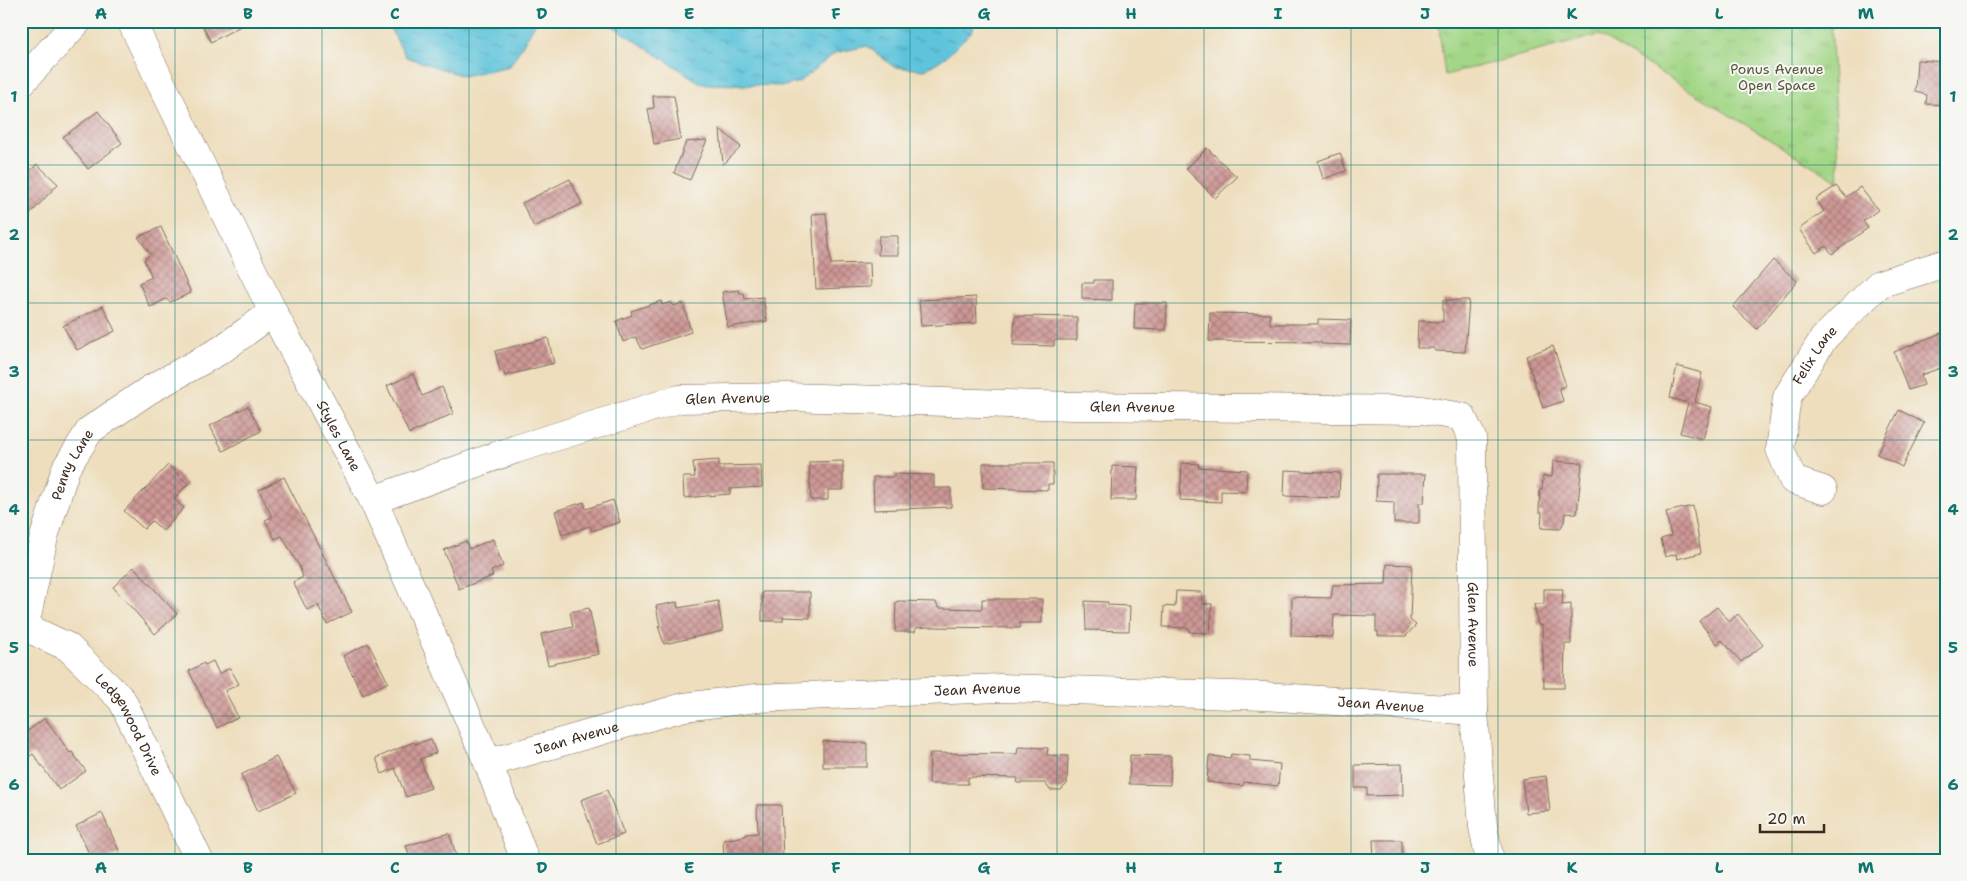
<svg xmlns="http://www.w3.org/2000/svg" width="1967" height="881" font-family="'Shantell Sans',sans-serif">
  <defs>
    <pattern id="park-tufts" width="24" height="20" patternUnits="userSpaceOnUse" patternTransform="scale(1.25)"><rect width="24" height="20" fill="#a3d787"/><path d="M3 7l-1-3M5 7V3M7 7l1-3M15 17l-1-3M17 17v-4M19 17l1-3" fill="none" stroke="#8db974"/></pattern>
    <pattern id="water-ripples" width="26" height="14" patternUnits="userSpaceOnUse" patternTransform="scale(1.25)"><rect width="26" height="14" fill="#5ec4db"/><path d="M2 4q2-2 4 0t4 0M15 11q2-2 4 0t4 0" fill="none" stroke="#4f9fb1"/></pattern>
    <pattern id="building-cross-hatch" width="8" height="8" patternUnits="userSpaceOnUse" patternTransform="scale(1.25)"><rect width="8" height="8" fill="#cd9896"/><path d="M0 0l8 8M0 8l8-8" fill="none" stroke="#a87c7a"/></pattern>
  </defs>
  <rect width="100%" height="100%" fill="#f6f6f2"/>
  <filter id="ink" filterUnits="userSpaceOnUse"><feTurbulence type="fractalNoise" baseFrequency=".02" numOctaves="2"/><feDisplacementMap in="SourceGraphic" scale="10" xChannelSelector="R" yChannelSelector="G"/><feConvolveMatrix kernelMatrix="1 2 1 2 8 2 1 2 1" color-interpolation-filters="sRGB"/></filter>
  <filter id="wash" filterUnits="userSpaceOnUse"><feTurbulence type="fractalNoise" baseFrequency=".0096" numOctaves="4" result="noise"/><feDisplacementMap in="SourceGraphic" scale="20" xChannelSelector="R" yChannelSelector="G"/><feGaussianBlur stdDeviation="1.12" result="paint"/><feColorMatrix in="noise" values="0 0 0 0 0 0 0 0 0 0 0 0 0 0 0 0 0 1.4 0 .05"/><feComposite in="paint" operator="in"/></filter>
  <g filter="url(#wash)">
    <rect width="100%" height="100%" fill="#eedebd"/>
    <path fill="url(#park-tufts)" stroke="#6f8052" d="M 1438,21 L 1831,21 L 1839,182 L 1599,35 L 1445,75 Z"/>
    <path fill="url(#water-ripples)" stroke="#4c777c" d="M 386,21 L 537,21 L 510,66 L 463,76 L 406,57 Z
      M 605,21 L 974,21 L 973,30 L 947,56 L 925,70 L 894,67 L 867,46 L 835,53 L 799,82 L 784,86 L 702,84 Z
      M 1195,21 L 1240,21 L 1222,28 Z"/>
    <g id="blocks">
      <path fill="url(#building-cross-hatch)" d="M 200,21 L 250,21 L 211,42 Z
        M 1917,60 L 1946,62 L 1946,105 L 1926,104 L 1927,95 L 1915,92 Z
        M 653,96 L 674,96 L 681,139 L 654,144 L 648,109 L 654,108 Z
        M 98,111 L 122,143 L 88,169 L 63,137 Z
        M 720,129 L 741,147 L 723,165 Z
        M 707,140 L 690,180 L 674,173 L 686,142 Z
        M 1207,148 L 1237,177 L 1215,198 L 1186,169 Z
        M 1340,153 L 1346,171 L 1323,179 L 1318,161 Z
        M 37,164 L 58,184 L 21,224 L 21,181 Z
        M 570,179 L 582,204 L 534,227 L 522,203 Z
        M 1836,186 L 1846,197 L 1860,187 L 1878,210 L 1863,221 L 1868,228 L 1832,254 L 1826,246 L 1816,253 L 1799,229 L 1824,211 L 1816,199 Z
        M 826,213 L 831,264 L 870,263 L 871,287 L 816,289 L 812,214 Z
        M 161,227 L 191,293 L 170,302 L 166,299 L 150,307 L 139,283 L 152,277 L 144,260 L 150,254 L 138,237 Z
        M 879,236 L 898,236 L 898,255 L 878,255 Z
        M 1773,260 L 1797,281 L 1757,329 L 1733,307 Z
        M 1094,280 L 1112,280 L 1112,300 L 1082,299 L 1082,283 L 1094,283 Z
        M 739,290 L 740,293 L 744,293 L 745,299 L 763,297 L 767,321 L 728,327 L 722,292 Z
        M 976,297 L 977,323 L 921,326 L 919,300 Z
        M 1443,300 L 1469,300 L 1465,352 L 1435,351 L 1433,348 L 1417,348 L 1418,321 L 1443,322 Z
        M 661,301 L 662,305 L 671,302 L 673,306 L 683,303 L 691,332 L 642,349 L 636,337 L 623,342 L 616,321 L 632,315 L 631,311 Z
        M 1135,303 L 1167,303 L 1166,330 L 1134,329 Z
        M 103,306 L 115,331 L 77,350 L 63,326 Z
        M 1210,313 L 1270,314 L 1270,324 L 1318,324 L 1318,319 L 1351,320 L 1350,345 L 1321,344 L 1321,342 L 1209,341 Z
        M 1015,316 L 1077,317 L 1077,340 L 1054,340 L 1054,346 L 1013,345 Z
        M 1946,331 L 1946,366 L 1921,375 L 1924,385 L 1908,390 L 1894,352 Z
        M 548,338 L 554,363 L 505,376 L 503,370 L 500,371 L 495,351 Z
        M 1553,346 L 1566,386 L 1559,388 L 1563,401 L 1543,408 L 1526,356 Z
        M 1677,366 L 1702,373 L 1695,402 L 1712,407 L 1703,439 L 1680,433 L 1688,403 L 1670,398 Z
        M 413,374 L 422,396 L 442,387 L 454,413 L 409,434 L 387,386 Z
        M 248,406 L 261,431 L 223,451 L 210,426 Z
        M 1899,410 L 1924,423 L 1902,467 L 1877,454 Z
        M 719,460 L 719,466 L 761,465 L 762,487 L 730,489 L 730,494 L 684,498 L 683,477 L 695,477 L 693,462 Z
        M 843,461 L 843,490 L 828,490 L 828,500 L 811,500 L 809,462 Z
        M 1553,461 L 1582,463 L 1577,514 L 1565,513 L 1564,522 L 1560,529 L 1541,528 L 1542,512 L 1539,512 L 1540,489 L 1542,490 L 1543,476 L 1552,477 Z
        M 983,463 L 1053,463 L 1053,484 L 1048,484 L 1048,490 L 983,488 Z
        M 1182,463 L 1199,464 L 1198,467 L 1247,470 L 1246,492 L 1221,491 L 1221,502 L 1180,500 Z
        M 168,465 L 188,484 L 174,499 L 184,508 L 163,531 L 152,521 L 144,529 L 124,511 Z
        M 1112,466 L 1138,467 L 1136,500 L 1111,500 Z
        M 1285,470 L 1340,473 L 1339,498 L 1284,496 Z
        M 894,474 L 934,475 L 934,488 L 951,488 L 951,507 L 874,510 L 873,477 L 894,477 Z
        M 1377,474 L 1426,474 L 1424,503 L 1419,503 L 1419,523 L 1394,523 L 1394,502 L 1376,501 Z
        M 284,477 L 352,612 L 327,624 L 318,605 L 307,610 L 293,582 L 303,577 L 299,566 L 282,536 L 275,539 L 265,520 L 272,517 L 259,490 Z
        M 613,500 L 620,522 L 592,531 L 590,526 L 562,535 L 555,511 L 584,502 L 586,509 Z
        M 1693,506 L 1701,553 L 1677,559 L 1676,554 L 1665,557 L 1661,539 L 1671,536 L 1666,512 Z
        M 493,539 L 503,566 L 491,571 L 493,576 L 459,589 L 444,550 L 466,541 L 469,549 Z
        M 1387,564 L 1412,565 L 1410,620 L 1416,625 L 1406,636 L 1378,636 L 1378,631 L 1376,632 L 1376,616 L 1334,615 L 1333,637 L 1291,636 L 1292,597 L 1331,598 L 1333,585 L 1386,584 Z
        M 134,567 L 177,614 L 155,634 L 113,587 Z
        M 1544,589 L 1563,589 L 1562,605 L 1571,604 L 1571,644 L 1565,644 L 1564,688 L 1544,688 L 1542,625 L 1538,625 L 1534,604 L 1544,604 Z
        M 1176,591 L 1200,592 L 1202,593 L 1202,604 L 1212,604 L 1210,633 L 1189,632 L 1189,628 L 1163,627 L 1164,606 L 1175,607 Z
        M 762,592 L 810,592 L 810,618 L 783,617 L 783,621 L 762,621 Z
        M 982,599 L 1042,599 L 1042,623 L 1020,623 L 1020,628 L 929,627 L 916,628 L 915,632 L 895,632 L 896,602 L 898,601 L 936,602 L 938,608 L 982,609 Z
        M 718,601 L 723,631 L 664,644 L 658,626 L 660,626 L 656,606 L 677,602 L 678,608 Z
        M 1085,601 L 1108,602 L 1108,605 L 1130,606 L 1129,631 L 1086,630 Z
        M 1717,607 L 1729,622 L 1738,614 L 1763,645 L 1741,662 L 1722,640 L 1717,644 L 1699,621 Z
        M 589,608 L 599,654 L 548,665 L 541,634 L 573,627 L 570,612 Z
        M 368,643 L 388,682 L 363,695 L 343,656 Z
        M 213,661 L 219,674 L 230,668 L 239,684 L 225,691 L 238,717 L 217,728 L 189,671 L 204,663 L 205,665 Z
        M 45,718 L 70,753 L 72,752 L 86,771 L 59,790 L 33,754 L 21,762 L 21,736 Z
        M 431,739 L 436,753 L 420,759 L 431,788 L 406,797 L 395,768 L 382,774 L 376,758 L 414,742 L 415,744 Z
        M 823,741 L 867,743 L 867,767 L 823,767 Z
        M 1018,747 L 1048,748 L 1047,755 L 1068,756 L 1067,784 L 1061,790 L 1050,790 L 1045,783 L 1017,783 L 1018,778 L 968,777 L 968,784 L 929,784 L 930,753 L 1017,754 Z
        M 1231,754 L 1250,756 L 1250,761 L 1280,764 L 1278,786 L 1244,782 L 1243,786 L 1207,782 L 1209,756 L 1230,758 Z
        M 1130,755 L 1171,756 L 1170,785 L 1129,784 Z
        M 276,757 L 296,793 L 258,811 L 241,775 Z
        M 1402,764 L 1403,795 L 1367,796 L 1367,788 L 1355,788 L 1355,765 Z
        M 1546,776 L 1550,811 L 1526,813 L 1522,779 Z
        M 607,790 L 624,834 L 597,844 L 581,800 Z
        M 757,805 L 781,805 L 783,860 L 724,860 L 723,840 L 746,836 L 746,834 L 758,833 Z
        M 102,813 L 120,853 L 105,860 L 92,860 L 76,826 Z
        M 449,833 L 458,860 L 411,860 L 406,846 Z
        M 1373,840 L 1402,840 L 1402,860 L 1374,860 Z"/>
    </g>
  </g>
  <g filter="url(#ink)">
    <use href="#blocks" fill-opacity="0" stroke="#7a6956" stroke-width="1"/>
    <g fill="none" stroke-linecap="round" stroke-linejoin="round">
      <g stroke="#7a6956" stroke-width="29">
        <g id="minor">
          <path id="s1" d="M 131,21 L 273,312 L 373,500 L 488,763 L 525,860"/>
          <path d="M 21,83 L 78,21"/>
          <path id="s2" d="M 1823,490 L 1793,480 L 1780,449 L 1787,397 L 1824,338 L 1879,284 L 1946,263"/>
          <path id="s3" d="M 373,500 L 516,449 L 679,399 L 788,397 L 1073,406 L 1422,410 L 1462,417 L 1472,438 L 1474,711 L 1483,827 L 1490,860"/>
          <path id="s4" d="M 21,625 L 68,647 L 122,700 L 199,860"/>
          <path id="s5" d="M 25,625 L 44,537 L 66,468 L 90,430 L 149,390 L 221,350 L 273,312"/>
          <path id="s6" d="M 488,763 L 684,707 L 757,698 L 1000,688 L 1265,696 L 1474,711"/>
        </g>
      </g>
      <use href="#minor" stroke="#fff" stroke-width="28"/>
    </g>
  </g>
  <path fill="none" stroke="#0f766e" stroke-width="1" stroke-opacity="0.55" d="M 175,21 L 175,860M 322,21 L 322,860M 469,21 L 469,860M 616,21 L 616,860M 763,21 L 763,860M 910,21 L 910,860M 1057,21 L 1057,860M 1204,21 L 1204,860M 1351,21 L 1351,860M 1498,21 L 1498,860M 1645,21 L 1645,860M 1792,21 L 1792,860M 21,165 L 1946,165M 21,303 L 1946,303M 21,440 L 1946,440M 21,578 L 1946,578M 21,716 L 1946,716"/>
  <g text-anchor="middle" dominant-baseline="central" stroke-width="4" stroke-linejoin="round" paint-order="stroke">
    <g font-size="14" fill="#555538" stroke="#f6f6f2">
      <text x="1777" y="69">Ponus Avenue<tspan x="1777" dy="16">Open Space</tspan></text>
    </g>
    <g font-size="14" fill="#3b2a1e" stroke="#f6f6f2">
      <text stroke="none"><textPath href="#s2" startOffset="168">Felix Lane</textPath></text>
      <text stroke="none"><textPath href="#s3" startOffset="371">Glen Avenue</textPath></text>
      <text stroke="none"><textPath href="#s3" startOffset="776">Glen Avenue</textPath></text>
      <text stroke="none"><textPath href="#s1" startOffset="464">Styles Lane</textPath></text>
      <text stroke="none"><textPath href="#s5" startOffset="168">Penny Lane</textPath></text>
      <text stroke="none"><textPath href="#s3" startOffset="1316">Glen Avenue</textPath></text>
      <text stroke="none"><textPath href="#s6" startOffset="498">Jean Avenue</textPath></text>
      <text stroke="none"><textPath href="#s6" startOffset="902">Jean Avenue</textPath></text>
      <text stroke="none"><textPath href="#s4" startOffset="152">Ledgewood Drive</textPath></text>
      <text stroke="none"><textPath href="#s6" startOffset="92">Jean Avenue</textPath></text>
    </g>
  </g>
  <rect width="1967" height="881" fill="none" stroke="#f6f6f2" stroke-width="55"/>
  <path d="M1760 824v8h64v-8" fill="none" stroke="#3b2a1e" stroke-width="2.5"/>
  <text x="1767" y="824" font-size="15" fill="#3b2a1e" stroke="#f6f6f2" stroke-width="4" paint-order="stroke">20 m</text>
  <rect x="28" y="28" width="1912" height="826" fill="none" stroke="#0f766e" stroke-width="2"/>
  <g font-size="16" text-anchor="middle" font-weight="bold" fill="#0f766e">
    <text x="101" y="19">A</text>
    <text x="248" y="19">B</text>
    <text x="395" y="19">C</text>
    <text x="542" y="19">D</text>
    <text x="689" y="19">E</text>
    <text x="836" y="19">F</text>
    <text x="984" y="19">G</text>
    <text x="1131" y="19">H</text>
    <text x="1278" y="19">I</text>
    <text x="1425" y="19">J</text>
    <text x="1572" y="19">K</text>
    <text x="1719" y="19">L</text>
    <text x="1866" y="19">M</text>
    <text x="14" y="102">1</text>
    <text x="1953" y="102">1</text>
    <text x="14" y="240">2</text>
    <text x="1953" y="240">2</text>
    <text x="14" y="377">3</text>
    <text x="1953" y="377">3</text>
    <text x="14" y="515">4</text>
    <text x="1953" y="515">4</text>
    <text x="14" y="653">5</text>
    <text x="1953" y="653">5</text>
    <text x="14" y="790">6</text>
    <text x="1953" y="790">6</text>
    <text x="101" y="873">A</text>
    <text x="248" y="873">B</text>
    <text x="395" y="873">C</text>
    <text x="542" y="873">D</text>
    <text x="689" y="873">E</text>
    <text x="836" y="873">F</text>
    <text x="984" y="873">G</text>
    <text x="1131" y="873">H</text>
    <text x="1278" y="873">I</text>
    <text x="1425" y="873">J</text>
    <text x="1572" y="873">K</text>
    <text x="1719" y="873">L</text>
    <text x="1866" y="873">M</text>
  </g>
</svg>
